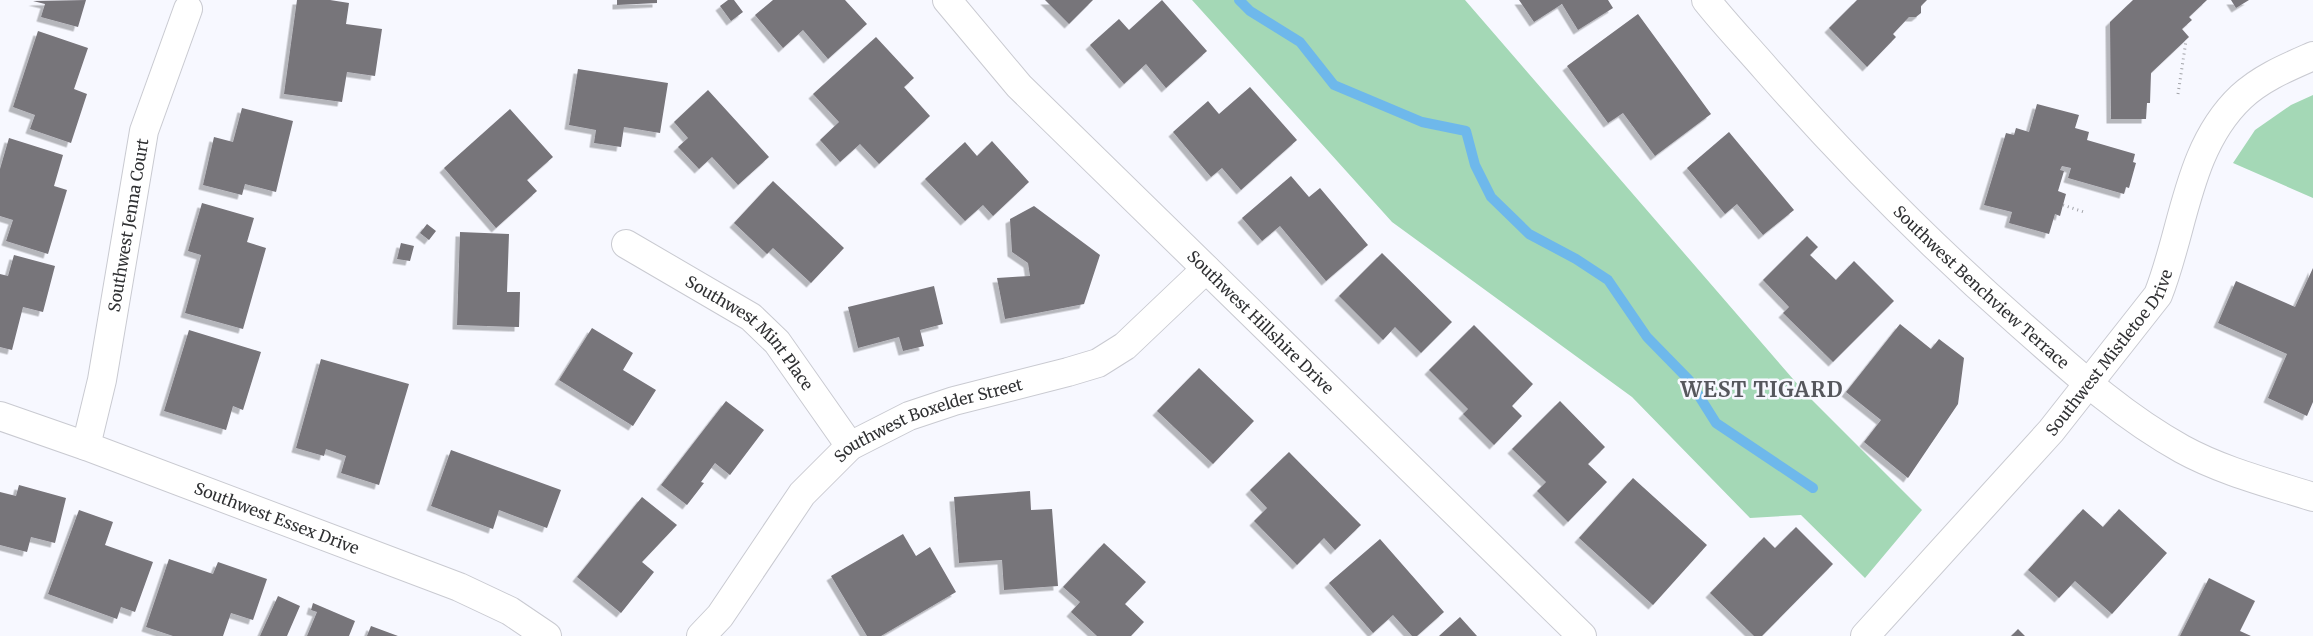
<svg xmlns="http://www.w3.org/2000/svg" width="2313" height="636" font-family="Merriweather,serif">
  <defs>
    <filter id="shadow"><feDropShadow dx="-4.5" dy="4.5" stdDeviation="0" flood-color="#0004"/></filter>
  </defs>
  <rect width="100%" height="100%" fill="#f7f8ff"/>
  <path fill="#a4d8b6" d="M 1192,0 L 1465,0 L 1806,394 L 1922,510 L 1865,578 L 1801,515 L 1750,518 L 1632,397 L 1392,222 Z
    M 2313,95 L 2313,198 L 2233,163 L 2255,130 L 2291,105 Z"/>
  <g fill="none" stroke-linecap="round" stroke-linejoin="round">
    <path stroke="#6eb8eb" stroke-width="10" d="M 1239,0 L 1250,11 L 1300,42 L 1334,85 L 1422,122 L 1466,131 L 1475,165 L 1491,197 L 1529,234 L 1576,259 L 1608,280 L 1647,337 L 1689,380 L 1716,423 L 1813,488"/>
  </g>
  <path fill="#77747a" filter="url(#shadow)" d="M 86,0 L 78,27 L 41,17 L 45,4 L 33,1 Z
    M 297,0 L 330,0 L 349,3 L 346,24 L 382,29 L 375,76 L 347,72 L 342,102 L 284,94 Z
    M 617,0 L 657,0 L 657,3 L 617,5 Z
    M 728,0 L 734,0 L 743,12 L 731,21 L 720,6 Z
    M 773,0 L 845,0 L 867,24 L 828,59 L 803,30 L 783,48 L 755,15 Z
    M 1045,0 L 1093,0 L 1069,24 Z
    M 1162,0 L 1207,51 L 1166,88 L 1146,64 L 1124,84 L 1090,45 L 1119,19 L 1129,30 Z
    M 1519,0 L 1608,0 L 1613,8 L 1578,30 L 1562,4 L 1534,22 Z
    M 1857,0 L 1927,0 L 1921,6 L 1921,13 L 1916,17 L 1909,17 L 1893,34 L 1896,37 L 1867,67 L 1829,28 Z
    M 2133,0 L 2207,0 L 2189,17 L 2192,20 L 2182,29 L 2189,37 L 2151,73 L 2150,103 L 2147,103 L 2146,119 L 2111,119 L 2110,22 Z
    M 2231,0 L 2249,0 L 2236,8 Z
    M 1638,14 L 1711,114 L 1655,156 L 1623,113 L 1608,123 L 1567,66 Z
    M 38,31 L 88,48 L 74,89 L 87,94 L 71,143 L 30,129 L 35,115 L 13,107 Z
    M 876,37 L 914,78 L 904,87 L 930,116 L 879,164 L 860,144 L 840,162 L 820,140 L 839,122 L 813,94 Z
    M 578,69 L 668,83 L 660,133 L 624,127 L 621,147 L 594,143 L 596,130 L 569,125 Z
    M 1250,87 L 1297,140 L 1241,190 L 1222,168 L 1211,177 L 1173,132 L 1208,101 L 1219,114 Z
    M 708,90 L 769,157 L 738,185 L 712,157 L 699,169 L 678,147 L 688,138 L 674,122 Z
    M 2037,104 L 2079,115 L 2075,128 L 2089,132 L 2087,140 L 2135,154 L 2133,162 L 2136,163 L 2129,188 L 2126,187 L 2124,194 L 2068,178 L 2071,168 L 2062,166 L 2060,170 L 2064,171 L 2058,191 L 2066,194 L 2060,216 L 2055,214 L 2049,234 L 2009,223 L 2012,212 L 1984,205 L 2006,133 L 2014,135 L 2016,128 L 2029,132 Z
    M 242,108 L 293,121 L 276,192 L 245,184 L 242,195 L 203,185 L 214,137 L 233,142 Z
    M 510,109 L 553,157 L 527,180 L 537,191 L 496,228 L 444,168 Z
    M 1729,132 L 1794,210 L 1763,235 L 1737,204 L 1725,214 L 1687,168 Z
    M 9,138 L 63,155 L 54,186 L 67,190 L 48,254 L 6,241 L 13,220 L 0,216 L 0,169 Z
    M 992,141 L 1029,182 L 993,216 L 983,205 L 965,221 L 925,179 L 965,142 L 977,156 Z
    M 1291,176 L 1309,197 L 1320,188 L 1368,245 L 1326,281 L 1280,226 L 1262,241 L 1242,218 Z
    M 773,181 L 844,248 L 811,283 L 773,248 L 767,254 L 734,223 Z
    M 202,203 L 254,218 L 247,242 L 266,248 L 243,329 L 185,313 L 201,255 L 188,251 Z
    M 1034,206 L 1100,255 L 1084,304 L 1005,319 L 997,278 L 1030,276 L 1028,263 L 1012,252 L 1010,219 Z
    M 427,224 L 436,231 L 429,240 L 420,233 Z
    M 460,232 L 509,234 L 507,292 L 520,292 L 519,327 L 457,325 Z
    M 1807,236 L 1818,247 L 1810,255 L 1836,280 L 1854,261 L 1894,301 L 1833,362 L 1783,313 L 1789,307 L 1763,280 Z
    M 401,243 L 414,246 L 410,261 L 397,259 Z
    M 1382,253 L 1452,322 L 1421,353 L 1395,327 L 1383,340 L 1339,296 Z
    M 14,255 L 55,266 L 43,312 L 23,307 L 12,350 L 0,347 L 0,274 L 8,276 Z
    M 2313,268 L 2313,402 L 2307,416 L 2268,398 L 2287,354 L 2218,323 L 2236,281 L 2295,307 Z
    M 934,286 L 943,324 L 920,330 L 924,346 L 903,351 L 899,337 L 858,348 L 848,307 Z
    M 1900,324 L 1931,349 L 1939,339 L 1964,358 L 1958,404 L 1908,478 L 1864,442 L 1881,420 L 1846,392 Z
    M 1474,325 L 1533,384 L 1512,406 L 1522,416 L 1494,445 L 1463,414 L 1468,409 L 1429,370 Z
    M 592,328 L 633,353 L 623,370 L 656,390 L 633,426 L 559,380 Z
    M 189,330 L 261,352 L 243,410 L 233,406 L 226,430 L 164,411 Z
    M 321,359 L 409,384 L 379,485 L 341,473 L 346,456 L 326,449 L 324,456 L 296,448 Z
    M 1199,368 L 1254,421 L 1213,464 L 1157,411 Z
    M 726,401 L 764,430 L 730,475 L 715,463 L 701,482 L 704,483 L 687,505 L 661,485 Z
    M 1560,401 L 1605,447 L 1588,464 L 1607,482 L 1568,522 L 1537,491 L 1546,482 L 1512,449 Z
    M 451,450 L 561,490 L 547,528 L 499,510 L 493,529 L 431,506 Z
    M 1289,452 L 1361,525 L 1335,550 L 1324,538 L 1297,565 L 1254,521 L 1267,508 L 1250,490 Z
    M 1633,478 L 1707,545 L 1653,605 L 1579,538 Z
    M 19,485 L 66,498 L 55,543 L 31,537 L 27,552 L 0,545 L 0,492 L 16,496 Z
    M 1030,491 L 1031,510 L 1052,509 L 1058,586 L 1004,590 L 1002,560 L 959,563 L 954,497 Z
    M 642,497 L 677,525 L 642,562 L 654,572 L 621,613 L 577,577 Z
    M 2083,509 L 2103,527 L 2119,509 L 2167,553 L 2112,614 L 2075,581 L 2059,598 L 2028,570 Z
    M 79,510 L 113,522 L 105,545 L 153,562 L 135,612 L 121,607 L 117,619 L 48,594 Z
    M 1796,527 L 1833,564 L 1762,636 L 1754,636 L 1710,593 L 1764,537 L 1775,548 Z
    M 903,534 L 916,556 L 930,547 L 956,592 L 881,636 L 867,636 L 831,576 Z
    M 1380,539 L 1444,612 L 1417,636 L 1412,636 L 1393,615 L 1373,633 L 1329,583 Z
    M 1104,543 L 1146,582 L 1125,604 L 1144,622 L 1131,636 L 1097,636 L 1071,612 L 1080,602 L 1063,587 Z
    M 169,559 L 213,574 L 218,562 L 267,579 L 253,620 L 231,613 L 223,636 L 173,636 L 146,627 Z
    M 2209,578 L 2255,601 L 2240,631 L 2251,636 L 2180,636 Z
    M 278,596 L 300,606 L 287,636 L 260,636 Z
    M 313,603 L 355,621 L 349,636 L 307,636 L 317,612 L 311,610 Z
    M 1460,617 L 1477,636 L 1439,636 Z
    M 371,626 L 398,636 L 367,636 Z
    M 2018,629 L 2025,636 L 2011,636 Z"/>
  <g fill="none" stroke-linecap="round" stroke-linejoin="round">
    <g stroke="#c9cad1" stroke-width="30">
      <g id="minor">
        <path id="s1" d="M 947,0 L 1019,86 L 1582,636"/>
        <path id="s2" d="M 1706,0 C 1725,24 1746,46 1766,69 C 1846,160 1930,245 2020,324 C 2071,369 2122,416 2182,449 C 2222,471 2269,483 2313,497"/>
        <path id="s3" d="M 626,244 L 751,317 L 777,342 L 850,446"/>
        <path id="s4" d="M 0,416 L 86,446 L 459,587 L 510,611 L 547,636"/>
        <path id="s5" d="M 86,446 L 102,380 L 144,131 L 188,9"/>
        <path id="s6" d="M 701,636 L 720,616 L 802,494 L 850,446 L 909,416 L 954,401 L 1068,372 L 1098,363 L 1125,346 L 1206,269"/>
        <path id="s7" d="M 1865,636 L 2051,431 L 2158,295 C 2184,230 2187,148 2241,97 C 2261,78 2288,67 2313,56"/>
      </g>
    </g>
    <path stroke="#a2a3a8" stroke-width="3" stroke-dasharray="1 4" stroke-linecap="butt" d="M 2178,94 L 2186,41
      M 2063,205 L 2084,212"/>
    <use href="#minor" stroke="#fff" stroke-width="28"/>
  </g>
  <g text-anchor="middle" dominant-baseline="central" stroke-width="5" stroke-linejoin="round" paint-order="stroke">
    <g font-size="16" fill="#303133" stroke="#f7f8ff">
      <text stroke="none"><textPath href="#s5" startOffset="225">Southwest Jenna Court</textPath></text>
      <text stroke="none"><textPath href="#s2" startOffset="398">Southwest Benchview Terrace</textPath></text>
      <text stroke="none"><textPath href="#s1" startOffset="450">Southwest Hillshire Drive</textPath></text>
      <text stroke="none"><textPath href="#s3" startOffset="154">Southwest Mint Place</textPath></text>
      <text stroke="none"><textPath href="#s7" startOffset="375">Southwest Mistletoe Drive</textPath></text>
      <text stroke="none"><textPath href="#s6" startOffset="325">Southwest Boxelder Street</textPath></text>
      <text stroke="none"><textPath href="#s4" startOffset="295">Southwest Essex Drive</textPath></text>
    </g>
    <g font-size="21" font-weight="bold" letter-spacing="1" fill="#56575d" stroke="#f7f8ff">
      <text x="1762" y="389">WEST TIGARD</text>
    </g>
  </g>
</svg>
